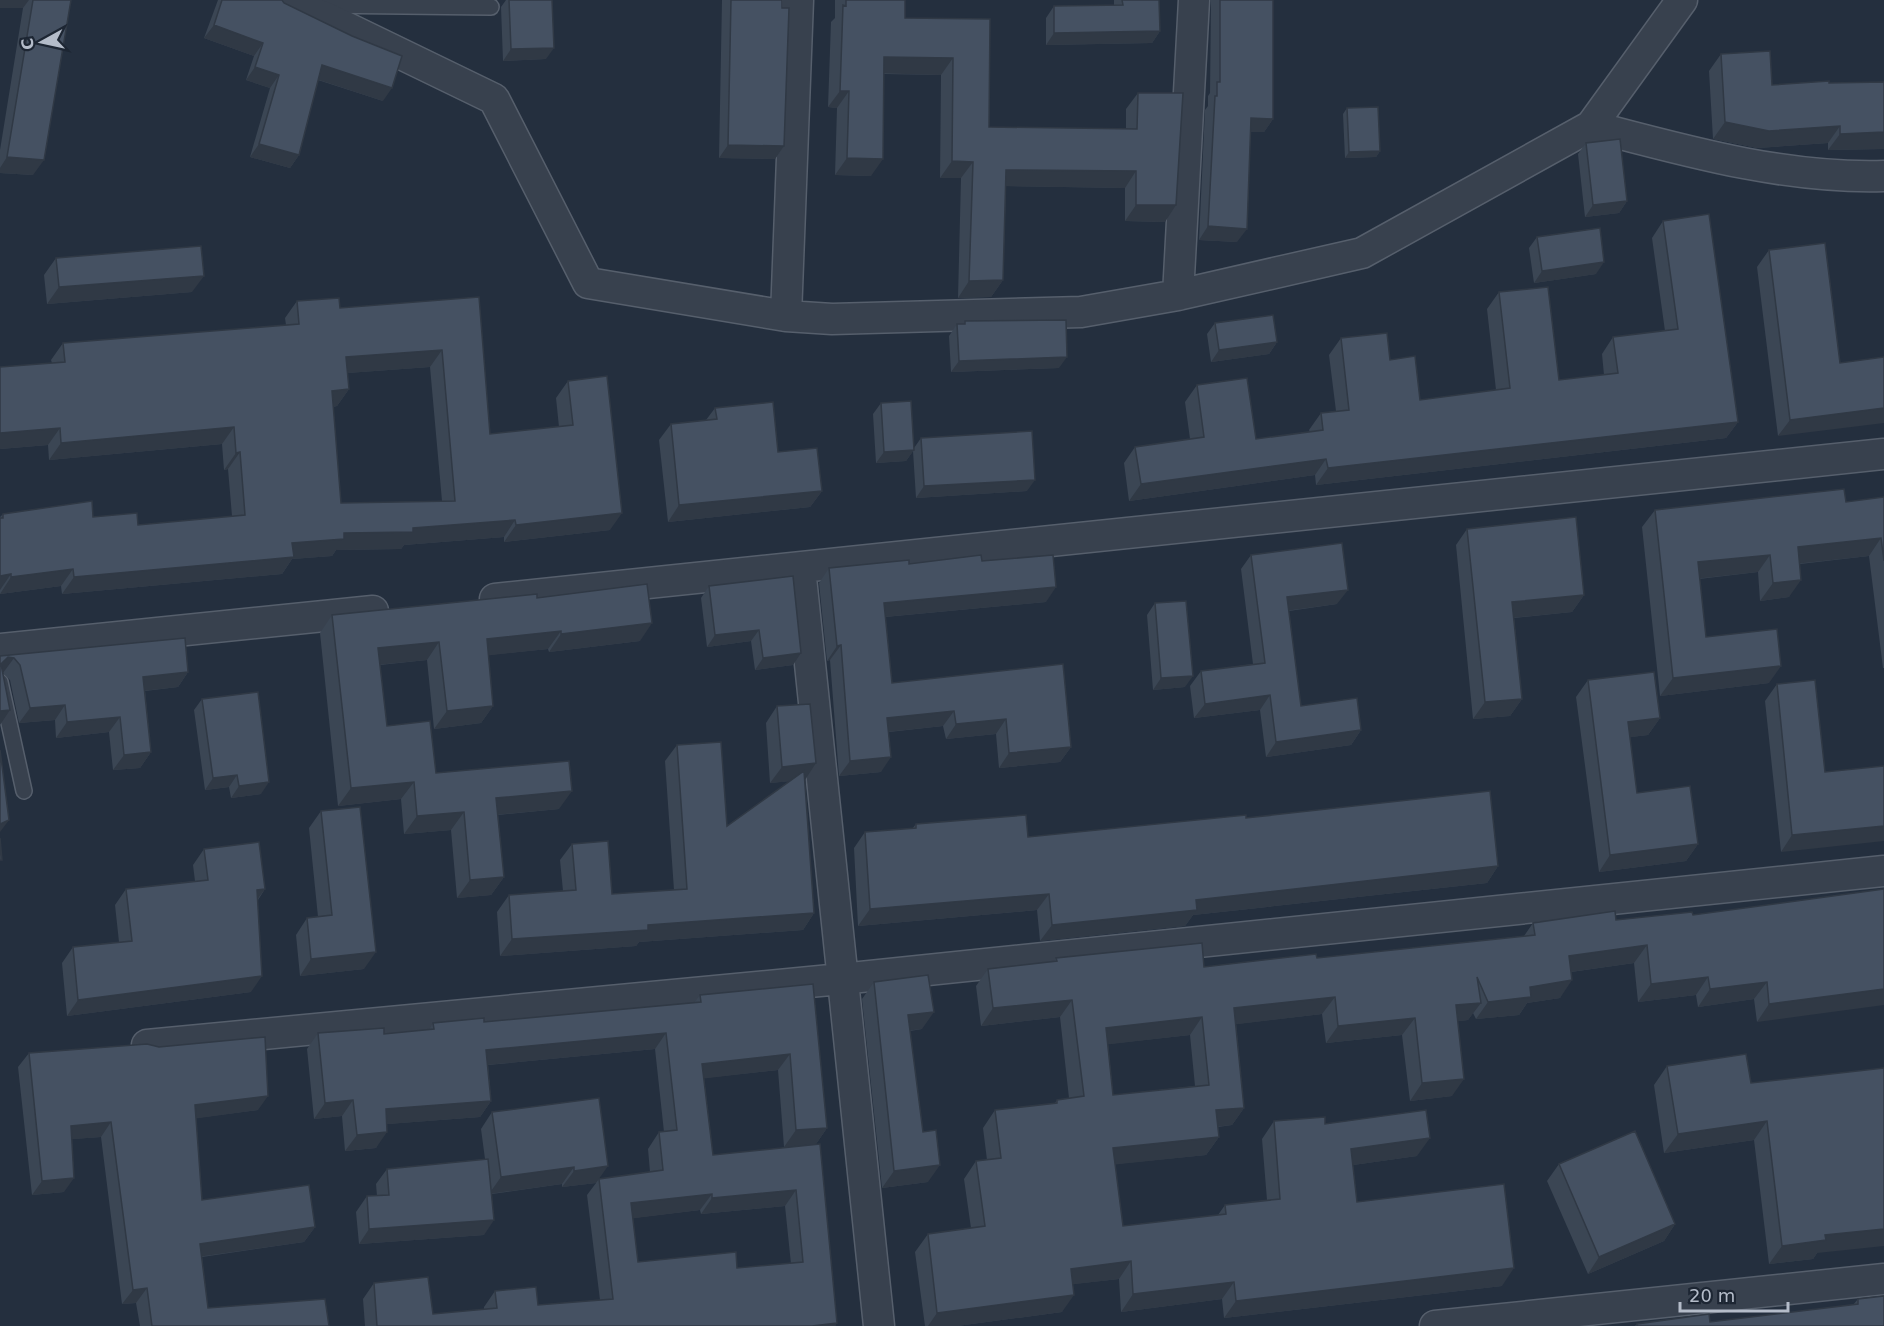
<svg xmlns="http://www.w3.org/2000/svg" width="1884" height="1326" font-family="'DejaVu Sans',sans-serif">
  <rect width="100%" height="100%" fill="#242f3e"/>
  <g fill="none" stroke-linecap="round" stroke-linejoin="round">
    <g stroke="#565f6c" stroke-width="18">
      <path id="lane" d="M 315,5 L 491,7
        M 0,682 L 24,791"/>
    </g>
    <g stroke="#565f6c" stroke-width="33">
      <path id="street" d="M 282,0 L 329,19 L 494,99 L 588,283 L 786,316 L 832,319 L 1081,312 L 1178,295 L 1362,253 L 1591,126 C 1686,151 1784,179 1884,176
        M 1591,126 L 1682,0
        M 1178,295 L 1194,0
        M 786,316 L 798,0
        M 800,568 L 879,1326
        M 495,599 L 1884,454
        M 0,649 L 373,611
        M 147,1045 L 841,979 L 1884,871
        M 1435,1326 L 1884,1279"/>
    </g>
    <use href="#lane" stroke="#38414e" stroke-width="15"/>
    <use href="#street" stroke="#38414e" stroke-width="30"/>
  </g>
  <path fill="#3b4654" fill-rule="evenodd" d="M 0,0 L 71,0 L 33,175 L 0,173 L 0,150 L 23,8 Z
    M 218,0 L 282,0 L 383,101 L 318,80 L 299,155 L 290,168 L 250,157 L 270,88 L 246,80 L 254,56 L 204,38 Z
    M 506,0 L 552,0 L 546,59 L 503,61 L 501,7 Z
    M 722,0 L 782,0 L 784,146 L 775,159 L 719,158 Z
    M 835,0 L 905,0 L 905,18 L 990,19 L 989,127 L 1126,129 L 1126,109 L 1138,93 L 1165,222 L 1125,221 L 1125,188 L 1006,186 L 1003,280 L 991,297 L 958,298 L 961,178 L 940,178 L 941,75 L 884,74 L 871,176 L 835,175 L 837,108 L 828,107 L 831,22 L 835,18 Z
    M 1114,0 L 1159,0 L 1160,31 L 1152,43 L 1046,45 L 1046,18 L 1054,6 L 1114,5 Z
    M 1211,0 L 1273,0 L 1273,119 L 1264,132 L 1250,132 L 1237,242 L 1199,240 L 1205,110 L 1208,106 L 1208,96 L 1210,93 Z
    M 1721,54 L 1772,85 L 1884,82 L 1884,149 L 1828,150 L 1828,143 L 1757,148 L 1713,139 L 1709,71 Z
    M 1347,108 L 1380,151 L 1376,157 L 1345,158 L 1343,114 Z
    M 1586,143 L 1627,201 L 1619,213 L 1585,217 L 1578,154 Z
    M 1663,221 L 1738,422 L 1726,438 L 1316,485 L 1315,475 L 1129,501 L 1124,463 L 1135,447 L 1190,439 L 1185,402 L 1197,385 L 1256,439 L 1310,432 L 1309,430 L 1321,413 L 1336,411 L 1329,355 L 1341,338 L 1390,360 L 1420,400 L 1496,390 L 1487,309 L 1499,292 L 1559,380 L 1604,375 L 1602,354 L 1613,337 L 1665,331 L 1652,238 Z
    M 1537,237 L 1596,274 L 1534,283 L 1529,248 Z
    M 1769,250 L 1840,363 L 1778,436 L 1757,267 Z
    M 56,258 L 192,292 L 47,304 L 44,275 Z
    M 479,297 L 490,434 L 559,427 L 556,398 L 568,381 L 610,530 L 504,542 L 504,537 L 404,545 L 401,549 L 336,550 L 332,556 L 292,559 L 282,574 L 62,594 L 61,586 L 0,594 L 0,517 L 3,514 L 93,517 L 138,525 L 232,516 L 228,469 L 224,470 L 222,444 L 49,460 L 48,445 L 0,449 L 0,367 L 52,363 L 51,360 L 63,343 L 286,325 L 285,318 L 297,301 L 340,308 ZM 430,367 L 442,501 L 341,503 L 333,407 L 337,406 L 349,389 L 347,373 Z
    M 965,321 L 1059,368 L 951,372 L 949,336 L 957,324 L 963,324 Z
    M 1215,323 L 1277,342 L 1269,354 L 1211,362 L 1207,334 Z
    M 881,403 L 914,448 L 921,438 L 1027,491 L 916,498 L 913,451 L 906,461 L 876,463 L 873,414 Z
    M 715,408 L 778,452 L 822,491 L 810,507 L 668,522 L 659,440 L 671,424 L 706,420 Z
    M 1884,497 L 1884,668 L 1883,668 L 1869,556 L 1800,564 L 1789,597 L 1760,601 L 1758,572 L 1699,579 L 1706,637 L 1769,683 L 1660,696 L 1642,527 L 1655,510 L 1846,502 Z
    M 1467,529 L 1584,595 L 1572,612 L 1514,618 L 1522,699 L 1510,716 L 1473,719 L 1456,545 Z
    M 1251,555 L 1337,604 L 1289,611 L 1301,706 L 1361,730 L 1351,745 L 1266,757 L 1260,710 L 1194,718 L 1190,686 L 1201,671 L 1253,664 L 1241,569 Z
    M 982,561 L 1046,602 L 885,617 L 892,683 L 1063,664 L 1071,747 L 1060,762 L 999,768 L 996,734 L 946,739 L 943,726 L 889,732 L 881,772 L 839,776 L 830,660 L 827,661 L 819,583 L 829,568 L 909,564 Z
    M 793,576 L 793,665 L 755,670 L 751,641 L 707,647 L 701,598 L 709,586 Z
    M 537,598 L 640,641 L 549,652 L 548,649 L 488,655 L 493,706 L 481,723 L 434,729 L 427,660 L 380,665 L 387,726 L 436,773 L 559,809 L 498,815 L 504,877 L 491,895 L 457,898 L 451,830 L 404,834 L 401,799 L 338,806 L 320,633 L 332,615 Z
    M 1155,603 L 1185,687 L 1153,690 L 1147,615 Z
    M 0,656 L 188,672 L 178,687 L 145,691 L 151,752 L 140,768 L 113,770 L 109,732 L 56,738 L 55,720 L 19,723 L 10,680 L 3,673 Z
    M 1588,680 L 1660,718 L 1648,735 L 1630,737 L 1637,793 L 1698,844 L 1686,861 L 1599,872 L 1576,697 Z
    M 1777,684 L 1825,772 L 1884,766 L 1781,852 L 1765,701 Z
    M 202,699 L 261,794 L 231,798 L 229,787 L 205,790 L 194,710 Z
    M 777,706 L 805,780 L 814,913 L 803,930 L 639,942 L 636,946 L 500,956 L 497,912 L 509,895 L 563,891 L 560,860 L 572,844 L 612,894 L 674,890 L 665,761 L 677,745 L 727,826 L 790,781 L 770,783 L 766,723 Z
    M 321,811 L 364,969 L 300,976 L 296,935 L 307,918 L 318,917 L 309,828 Z
    M 1246,818 L 1498,866 L 1487,883 L 1193,915 L 1185,926 L 1040,941 L 1037,910 L 858,926 L 854,848 L 865,832 L 912,829 L 916,824 L 1028,837 Z
    M 204,849 L 265,889 L 258,900 L 251,992 L 67,1016 L 62,963 L 73,947 L 119,942 L 115,905 L 126,889 L 195,881 L 193,865 Z
    M 1884,889 L 1757,1022 L 1754,999 L 1698,1007 L 1696,995 L 1638,1002 L 1634,963 L 1571,972 L 1560,998 L 1527,1003 L 1519,1015 L 1476,1019 L 1473,1013 L 1468,1020 L 1458,1021 L 1452,1096 L 1410,1101 L 1402,1035 L 1326,1043 L 1322,1014 L 1236,1024 L 1244,1108 L 1232,1125 L 1218,1127 L 1219,1137 L 1206,1155 L 1115,1164 L 1123,1226 L 1218,1215 L 1225,1205 L 1267,1200 L 1262,1139 L 1274,1121 L 1325,1124 L 1417,1156 L 1353,1165 L 1357,1202 L 1502,1286 L 1224,1318 L 1222,1299 L 1121,1312 L 1119,1279 L 1073,1284 L 1062,1312 L 957,1326 L 925,1326 L 915,1252 L 928,1234 L 971,1228 L 964,1179 L 976,1161 L 987,1160 L 983,1128 L 995,1110 L 1055,1103 L 1057,1100 L 1069,1098 L 1060,1017 L 981,1026 L 976,986 L 988,969 L 1054,961 L 1056,958 L 1204,967 L 1317,958 L 1524,936 L 1533,923 L 1616,920 L 1693,915 ZM 1190,1035 L 1195,1086 L 1113,1095 L 1108,1044 Z
    M 874,982 L 922,1029 L 910,1031 L 928,1182 L 882,1188 L 862,999 Z
    M 813,984 L 827,1128 L 816,1144 L 784,1147 L 778,1070 L 704,1078 L 713,1155 L 820,1144 L 837,1323 L 835,1326 L 365,1326 L 363,1299 L 374,1283 L 433,1314 L 484,1310 L 484,1307 L 495,1291 L 538,1305 L 600,1300 L 587,1195 L 596,1183 L 562,1187 L 562,1184 L 492,1194 L 484,1235 L 359,1244 L 356,1212 L 367,1196 L 377,1196 L 376,1184 L 387,1169 L 485,1159 L 481,1129 L 492,1112 L 599,1179 L 650,1172 L 648,1149 L 659,1132 L 664,1132 L 655,1049 L 488,1065 L 491,1101 L 480,1117 L 387,1124 L 376,1148 L 345,1151 L 342,1116 L 314,1119 L 307,1049 L 318,1033 L 384,1034 L 429,1030 L 433,1023 L 484,1022 L 694,1003 L 700,995 ZM 785,1206 L 791,1264 L 737,1268 L 638,1262 L 633,1218 L 700,1210 L 701,1214 Z
    M 29,1053 L 258,1110 L 196,1118 L 202,1200 L 315,1227 L 304,1242 L 202,1257 L 208,1308 L 329,1326 L 140,1326 L 136,1303 L 122,1304 L 101,1137 L 72,1139 L 64,1192 L 32,1195 L 18,1067 Z
    M 1667,1066 L 1751,1083 L 1884,1068 L 1817,1253 L 1813,1259 L 1769,1264 L 1754,1140 L 1664,1153 L 1654,1085 Z
    M 1559,1164 L 1675,1224 L 1664,1241 L 1588,1274 L 1547,1181 Z
    M 1858,1299 L 1884,1326 L 1635,1326 L 1637,1324 L 1710,1322 L 1853,1305 Z"/>
  <path fill="#303945" d="M 0,0 L 29,0 L 23,8 L 0,8 Z
    M 214,25 L 263,43 L 254,56 L 204,38 Z
    M 1160,31 L 1152,43 L 1046,45 L 1054,33 Z
    M 554,48 L 546,59 L 503,61 L 511,49 Z
    M 884,57 L 953,58 L 941,75 L 873,73 Z
    M 322,65 L 392,88 L 383,101 L 313,78 Z
    M 255,67 L 279,75 L 270,88 L 246,80 Z
    M 840,91 L 849,91 L 837,108 L 828,107 Z
    M 1251,118 L 1273,119 L 1264,132 L 1242,132 Z
    M 1725,122 L 1840,126 L 1828,143 L 1757,148 L 1713,139 Z
    M 1884,132 L 1884,149 L 1828,150 L 1840,134 Z
    M 259,144 L 299,155 L 290,168 L 250,157 Z
    M 728,145 L 784,146 L 775,159 L 719,158 Z
    M 1380,151 L 1376,157 L 1345,158 L 1349,152 Z
    M 7,157 L 44,160 L 33,175 L 0,173 L 0,168 Z
    M 847,158 L 883,159 L 871,176 L 835,175 Z
    M 952,161 L 973,162 L 961,178 L 940,178 Z
    M 1006,170 L 1136,171 L 1125,188 L 995,186 Z
    M 1627,201 L 1619,213 L 1585,217 L 1593,205 Z
    M 1136,205 L 1176,205 L 1165,222 L 1125,221 Z
    M 1208,226 L 1247,229 L 1237,242 L 1199,240 Z
    M 1604,262 L 1596,274 L 1534,283 L 1542,271 Z
    M 204,276 L 192,292 L 47,304 L 59,287 Z
    M 1003,280 L 991,297 L 958,298 L 969,281 Z
    M 1277,342 L 1269,354 L 1211,362 L 1219,350 Z
    M 442,350 L 430,367 L 334,374 L 346,357 Z
    M 1067,357 L 1059,368 L 951,372 L 959,361 Z
    M 349,389 L 337,406 L 320,408 L 332,391 Z
    M 1884,408 L 1884,423 L 1778,436 L 1790,420 Z
    M 1738,422 L 1726,438 L 1316,485 L 1328,468 Z
    M 234,427 L 222,444 L 49,460 L 61,443 Z
    M 60,428 L 48,445 L 0,449 L 0,433 Z
    M 914,450 L 906,461 L 876,463 L 884,452 Z
    M 240,452 L 228,469 L 224,470 L 236,453 Z
    M 1326,459 L 1315,475 L 1129,501 L 1141,484 Z
    M 1035,480 L 1027,491 L 916,498 L 924,486 Z
    M 822,491 L 810,507 L 668,522 L 679,505 Z
    M 622,513 L 610,530 L 504,542 L 516,525 Z
    M 515,520 L 504,537 L 404,545 L 401,549 L 336,550 L 332,556 L 292,559 L 282,574 L 62,594 L 74,577 L 292,543 L 344,533 Z
    M 1881,538 L 1869,556 L 1785,565 L 1798,547 Z
    M 1770,555 L 1758,572 L 1685,580 L 1698,562 Z
    M 73,569 L 61,586 L 0,594 L 11,577 Z
    M 11,574 L 0,590 L 0,576 Z
    M 1801,580 L 1789,597 L 1760,601 L 1773,583 Z
    M 1056,587 L 1046,602 L 873,618 L 884,603 Z
    M 1348,590 L 1337,604 L 1277,612 L 1287,597 Z
    M 1584,595 L 1572,612 L 1500,619 L 1512,602 Z
    M 652,623 L 640,641 L 549,652 L 561,634 Z
    M 759,630 L 751,641 L 707,647 L 715,635 Z
    M 561,631 L 548,649 L 474,657 L 487,639 Z
    M 439,642 L 427,660 L 366,666 L 378,648 Z
    M 841,645 L 830,660 L 827,661 L 837,646 Z
    M 801,653 L 793,665 L 755,670 L 763,658 Z
    M 8,657 L 14,658 L 3,673 L 0,666 Z
    M 1781,666 L 1769,683 L 1660,696 L 1673,678 Z
    M 188,672 L 178,687 L 133,692 L 143,677 Z
    M 1193,676 L 1185,687 L 1153,690 L 1161,678 Z
    M 1270,695 L 1260,710 L 1194,718 L 1205,704 Z
    M 1522,699 L 1510,716 L 1473,719 L 1485,702 Z
    M 65,705 L 55,720 L 19,723 L 30,708 Z
    M 493,706 L 481,723 L 434,729 L 447,711 Z
    M 10,710 L 0,725 L 0,711 Z
    M 954,711 L 943,726 L 877,733 L 887,718 Z
    M 120,717 L 109,732 L 56,738 L 67,722 Z
    M 1660,718 L 1648,735 L 1617,739 L 1628,722 Z
    M 1006,719 L 996,734 L 946,739 L 956,724 Z
    M 1361,730 L 1351,745 L 1266,757 L 1276,742 Z
    M 1071,747 L 1060,762 L 999,768 L 1009,753 Z
    M 151,752 L 140,768 L 113,770 L 124,755 Z
    M 891,757 L 881,772 L 839,776 L 850,761 Z
    M 816,763 L 805,780 L 770,783 L 782,767 Z
    M 237,775 L 229,787 L 205,790 L 213,778 Z
    M 269,782 L 261,794 L 231,798 L 239,786 Z
    M 414,782 L 401,799 L 338,806 L 351,788 Z
    M 572,791 L 559,809 L 484,816 L 496,798 Z
    M 464,812 L 451,830 L 404,834 L 417,816 Z
    M 9,820 L 0,832 L 0,824 Z
    M 1884,826 L 1884,841 L 1781,852 L 1792,835 Z
    M 1698,844 L 1686,861 L 1599,872 L 1610,855 Z
    M 1498,866 L 1487,883 L 1193,915 L 1185,926 L 1040,941 L 1052,925 L 1196,900 Z
    M 504,877 L 491,895 L 457,898 L 470,880 Z
    M 265,889 L 253,905 L 257,890 Z
    M 1049,894 L 1037,910 L 858,926 L 870,909 Z
    M 814,913 L 803,930 L 639,942 L 636,946 L 500,956 L 512,939 L 648,925 Z
    M 1647,945 L 1634,963 L 1556,974 L 1569,956 Z
    M 376,952 L 364,969 L 300,976 L 311,959 Z
    M 262,976 L 251,992 L 67,1016 L 78,1000 Z
    M 1708,977 L 1696,995 L 1638,1002 L 1651,984 Z
    M 1572,980 L 1560,998 L 1527,1003 L 1519,1015 L 1476,1019 L 1488,1002 L 1530,987 Z
    M 1767,982 L 1754,999 L 1698,1007 L 1710,989 Z
    M 1884,989 L 1884,1005 L 1757,1022 L 1769,1004 Z
    M 1335,997 L 1322,1014 L 1222,1026 L 1234,1008 Z
    M 1072,1000 L 1060,1017 L 981,1026 L 993,1008 Z
    M 1481,1003 L 1468,1020 L 1444,1023 L 1456,1005 Z
    M 934,1012 L 922,1029 L 896,1032 L 908,1015 Z
    M 1202,1017 L 1190,1035 L 1094,1046 L 1106,1028 Z
    M 1415,1018 L 1402,1035 L 1326,1043 L 1338,1026 Z
    M 666,1033 L 655,1049 L 475,1066 L 486,1050 Z
    M 790,1054 L 778,1070 L 691,1080 L 702,1064 Z
    M 1464,1079 L 1452,1096 L 1410,1101 L 1422,1083 Z
    M 268,1096 L 258,1110 L 185,1120 L 195,1105 Z
    M 353,1100 L 342,1116 L 314,1119 L 325,1103 Z
    M 491,1101 L 480,1117 L 375,1125 L 386,1109 Z
    M 1244,1108 L 1232,1125 L 1204,1128 L 1216,1110 Z
    M 1767,1121 L 1754,1140 L 1664,1153 L 1678,1134 Z
    M 111,1122 L 101,1137 L 61,1140 L 71,1126 Z
    M 827,1128 L 816,1144 L 784,1147 L 796,1130 Z
    M 387,1132 L 376,1148 L 345,1151 L 357,1135 Z
    M 1219,1137 L 1206,1155 L 1101,1166 L 1113,1148 Z
    M 1430,1138 L 1417,1156 L 1339,1167 L 1351,1149 Z
    M 940,1165 L 928,1182 L 882,1188 L 894,1171 Z
    M 608,1166 L 596,1183 L 562,1187 L 574,1171 Z
    M 574,1167 L 562,1184 L 489,1194 L 501,1177 Z
    M 74,1178 L 64,1192 L 32,1195 L 42,1181 Z
    M 796,1190 L 785,1206 L 701,1214 L 712,1198 Z
    M 712,1194 L 700,1210 L 620,1220 L 631,1203 Z
    M 494,1220 L 484,1235 L 359,1244 L 369,1229 Z
    M 1675,1224 L 1664,1241 L 1588,1274 L 1599,1257 Z
    M 315,1227 L 304,1242 L 190,1258 L 200,1244 Z
    M 1884,1229 L 1884,1246 L 1817,1253 L 1813,1259 L 1769,1264 L 1782,1246 L 1825,1235 Z
    M 1131,1261 L 1119,1279 L 1058,1286 L 1071,1269 Z
    M 1514,1268 L 1502,1286 L 1224,1318 L 1236,1301 Z
    M 1234,1282 L 1222,1299 L 1121,1312 L 1133,1294 Z
    M 147,1288 L 136,1303 L 122,1304 L 133,1290 Z
    M 1074,1295 L 1062,1312 L 957,1326 L 928,1326 L 937,1313 Z
    M 837,1323 L 835,1326 L 812,1326 Z"/>
  <path fill="#455162" stroke="#303945" stroke-width="1.5" fill-rule="evenodd" d="M 33,0 L 71,0 L 44,160 L 7,157 Z
    M 222,0 L 282,0 L 284,3 L 352,36 L 402,56 L 392,88 L 322,65 L 299,155 L 259,144 L 279,75 L 255,67 L 263,43 L 214,25 Z
    M 509,0 L 552,0 L 554,48 L 511,49 Z
    M 731,0 L 782,0 L 782,8 L 789,8 L 784,146 L 728,145 Z
    M 846,0 L 905,0 L 905,18 L 990,19 L 989,127 L 1137,129 L 1138,93 L 1183,93 L 1176,205 L 1136,205 L 1136,171 L 1006,170 L 1003,280 L 969,281 L 973,162 L 952,161 L 953,58 L 884,57 L 883,159 L 847,158 L 849,91 L 840,91 L 843,5 L 846,6 Z
    M 1122,0 L 1159,0 L 1160,31 L 1054,33 L 1054,6 L 1123,5 Z
    M 1220,0 L 1273,0 L 1273,119 L 1251,118 L 1247,229 L 1208,226 L 1215,96 L 1217,96 L 1217,82 L 1220,82 Z
    M 1770,51 L 1772,85 L 1829,81 L 1829,83 L 1884,82 L 1884,132 L 1840,134 L 1840,126 L 1769,131 L 1725,122 L 1721,54 Z
    M 1378,107 L 1380,151 L 1349,152 L 1347,108 Z
    M 1620,139 L 1627,201 L 1593,205 L 1586,143 Z
    M 1709,214 L 1738,422 L 1328,468 L 1326,459 L 1141,484 L 1135,447 L 1204,437 L 1197,385 L 1247,378 L 1256,439 L 1323,430 L 1321,413 L 1349,410 L 1341,338 L 1387,333 L 1390,360 L 1415,356 L 1420,400 L 1510,388 L 1499,292 L 1548,287 L 1559,380 L 1618,373 L 1613,337 L 1678,329 L 1663,221 Z
    M 1600,228 L 1604,262 L 1542,271 L 1537,237 Z
    M 1825,243 L 1840,363 L 1884,357 L 1884,408 L 1790,420 L 1769,250 Z
    M 201,246 L 204,276 L 59,287 L 56,258 Z
    M 479,297 L 490,434 L 573,425 L 568,381 L 607,376 L 622,513 L 516,525 L 515,520 L 413,528 L 413,532 L 344,533 L 344,539 L 292,543 L 294,557 L 74,577 L 73,569 L 11,577 L 11,574 L 0,576 L 0,518 L 3,518 L 3,514 L 92,501 L 93,517 L 137,513 L 138,525 L 245,515 L 240,452 L 236,453 L 234,427 L 61,443 L 60,428 L 0,433 L 0,367 L 65,362 L 63,343 L 299,324 L 297,301 L 339,298 L 340,308 ZM 442,350 L 455,501 L 341,503 L 332,391 L 349,389 L 346,357 Z
    M 1273,315 L 1277,342 L 1219,350 L 1215,323 Z
    M 1066,320 L 1067,357 L 959,361 L 957,324 L 965,324 L 965,321 Z
    M 911,401 L 914,450 L 884,452 L 881,403 Z
    M 773,402 L 778,452 L 817,448 L 822,491 L 679,505 L 671,424 L 717,419 L 715,408 Z
    M 1032,431 L 1035,480 L 924,486 L 921,438 Z
    M 1844,489 L 1846,502 L 1884,497 L 1884,561 L 1881,538 L 1798,547 L 1801,580 L 1773,583 L 1770,555 L 1698,562 L 1706,637 L 1777,629 L 1781,666 L 1673,678 L 1655,510 Z
    M 1576,517 L 1584,595 L 1512,602 L 1522,699 L 1485,702 L 1467,529 Z
    M 1342,543 L 1348,590 L 1287,597 L 1301,706 L 1357,698 L 1361,730 L 1276,742 L 1270,695 L 1205,704 L 1201,671 L 1265,663 L 1251,555 Z
    M 981,555 L 982,561 L 1053,555 L 1056,587 L 884,603 L 892,683 L 1063,664 L 1071,747 L 1009,753 L 1006,719 L 956,724 L 954,711 L 887,718 L 891,757 L 850,761 L 841,645 L 837,646 L 829,568 L 909,560 L 909,564 Z
    M 793,576 L 801,653 L 763,658 L 759,630 L 715,635 L 709,586 Z
    M 647,584 L 652,623 L 561,634 L 561,631 L 487,639 L 493,706 L 447,711 L 439,642 L 378,648 L 387,726 L 430,721 L 436,773 L 569,761 L 572,791 L 496,798 L 504,877 L 470,880 L 464,812 L 417,816 L 414,782 L 351,788 L 332,615 L 537,594 L 537,598 Z
    M 1186,601 L 1193,676 L 1161,678 L 1155,603 Z
    M 185,638 L 188,672 L 143,677 L 151,752 L 124,755 L 120,717 L 67,722 L 65,705 L 30,708 L 20,665 L 14,658 L 8,657 L 1,664 L 10,710 L 0,711 L 0,656 Z
    M 1654,672 L 1660,718 L 1628,722 L 1637,793 L 1690,786 L 1698,844 L 1610,855 L 1588,680 Z
    M 1815,680 L 1825,772 L 1884,766 L 1884,826 L 1792,835 L 1777,684 Z
    M 258,692 L 269,782 L 239,786 L 237,775 L 213,778 L 202,699 Z
    M 810,704 L 816,763 L 782,767 L 777,706 Z
    M 721,742 L 727,826 L 804,771 L 814,913 L 648,925 L 648,930 L 512,939 L 509,895 L 576,890 L 572,844 L 608,841 L 612,894 L 687,889 L 677,745 Z
    M 0,750 L 9,820 L 0,824 Z
    M 1490,791 L 1498,866 L 1196,900 L 1197,910 L 1052,925 L 1049,894 L 870,909 L 865,832 L 916,828 L 916,824 L 1026,815 L 1028,837 L 1246,815 L 1246,818 Z
    M 360,807 L 376,952 L 311,959 L 307,918 L 332,915 L 321,811 Z
    M 0,838 L 2,860 L 0,860 Z
    M 259,842 L 265,889 L 257,890 L 262,976 L 78,1000 L 73,947 L 132,941 L 126,889 L 208,880 L 204,849 Z
    M 1884,889 L 1884,989 L 1769,1004 L 1767,982 L 1710,989 L 1708,977 L 1651,984 L 1647,945 L 1569,956 L 1572,980 L 1530,987 L 1531,997 L 1488,1002 L 1477,977 L 1481,1003 L 1456,1005 L 1464,1079 L 1422,1083 L 1415,1018 L 1338,1026 L 1335,997 L 1234,1008 L 1244,1108 L 1216,1110 L 1219,1137 L 1113,1148 L 1123,1226 L 1226,1214 L 1225,1205 L 1280,1199 L 1274,1121 L 1325,1117 L 1325,1124 L 1426,1110 L 1430,1138 L 1351,1149 L 1357,1202 L 1504,1184 L 1514,1268 L 1236,1301 L 1234,1282 L 1133,1294 L 1131,1261 L 1071,1269 L 1074,1295 L 937,1313 L 928,1234 L 985,1226 L 976,1161 L 1001,1158 L 995,1110 L 1057,1103 L 1057,1100 L 1084,1096 L 1072,1000 L 993,1008 L 988,969 L 1057,961 L 1056,958 L 1202,943 L 1204,967 L 1316,954 L 1317,958 L 1535,935 L 1533,923 L 1615,911 L 1616,920 L 1692,912 L 1693,915 ZM 1202,1017 L 1209,1085 L 1113,1095 L 1106,1028 Z
    M 928,975 L 934,1012 L 908,1015 L 923,1132 L 936,1130 L 940,1165 L 894,1171 L 874,982 Z
    M 813,984 L 827,1128 L 796,1130 L 790,1054 L 702,1064 L 713,1155 L 820,1144 L 837,1323 L 812,1326 L 377,1326 L 374,1283 L 428,1277 L 433,1314 L 497,1308 L 495,1291 L 536,1287 L 538,1305 L 613,1299 L 599,1179 L 663,1170 L 659,1132 L 677,1130 L 666,1033 L 486,1050 L 491,1101 L 386,1109 L 387,1132 L 357,1135 L 353,1100 L 325,1103 L 318,1033 L 384,1028 L 384,1034 L 434,1029 L 433,1023 L 484,1018 L 484,1022 L 701,1002 L 700,995 ZM 796,1190 L 803,1262 L 737,1268 L 736,1252 L 638,1262 L 631,1203 L 712,1194 L 712,1198 Z
    M 265,1037 L 268,1096 L 195,1105 L 202,1200 L 309,1185 L 315,1227 L 200,1244 L 208,1308 L 325,1299 L 329,1326 L 152,1326 L 147,1288 L 133,1290 L 111,1122 L 71,1126 L 74,1178 L 42,1181 L 29,1053 L 147,1044 L 159,1047 Z
    M 1746,1054 L 1751,1083 L 1884,1068 L 1884,1229 L 1825,1235 L 1826,1240 L 1782,1246 L 1767,1121 L 1678,1134 L 1667,1066 Z
    M 599,1098 L 608,1166 L 574,1171 L 574,1167 L 501,1177 L 492,1112 Z
    M 1635,1131 L 1675,1224 L 1599,1257 L 1559,1164 Z
    M 488,1159 L 494,1220 L 369,1229 L 367,1196 L 389,1195 L 387,1169 Z
    M 1884,1296 L 1884,1326 L 1637,1326 L 1637,1324 L 1709,1314 L 1710,1322 L 1858,1304 L 1858,1299 Z"/>
  <g transform="translate(42 42) rotate(262)" stroke="#1d2633" stroke-width="4.5" paint-order="stroke">
  <path d="M0-4.5L10 22L0 15L-10 22Z" fill="#b4bcc9"/>
  <text y="-9" font-size="16" font-weight="bold" text-anchor="middle" fill="#b4bcc9">С</text>
  </g>
  <path d="M1680 1302v9h108v-9" fill="none" stroke="#b4bcc9" stroke-width="3"/>
  <text x="1689" y="1302" font-size="18" fill="#b4bcc9" stroke="#1d2633" stroke-width="4.5" paint-order="stroke">20 m</text>
</svg>
